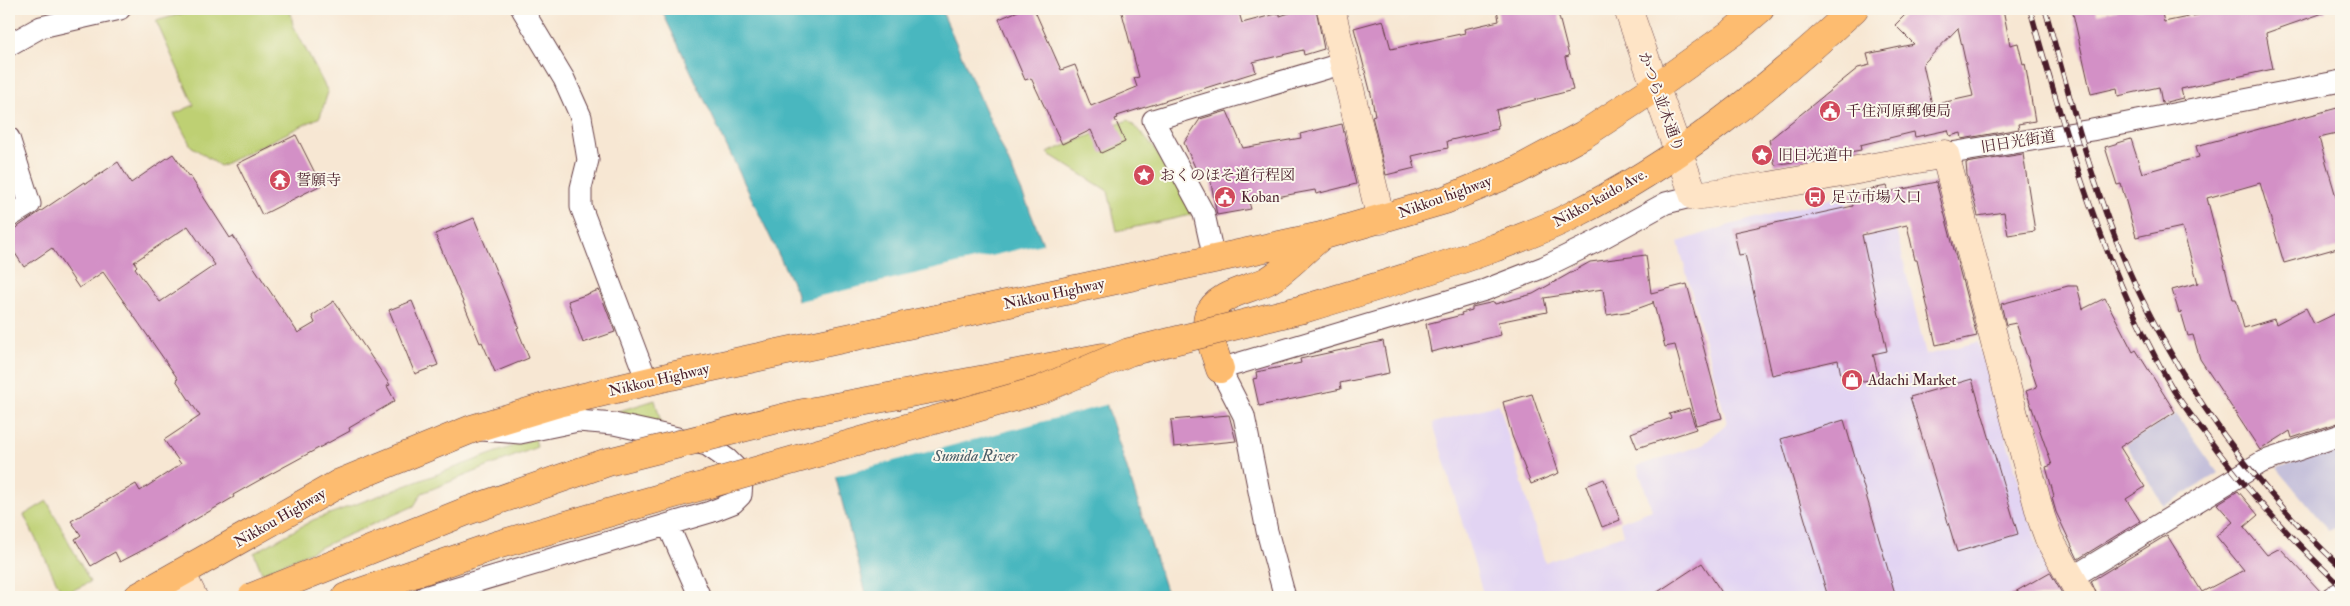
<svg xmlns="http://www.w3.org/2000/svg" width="2350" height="606" font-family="'IM FELL Double Pica','Noto Serif JP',serif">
  <rect width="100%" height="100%" fill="#fbf7ec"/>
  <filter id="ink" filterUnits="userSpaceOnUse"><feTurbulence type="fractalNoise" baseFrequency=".02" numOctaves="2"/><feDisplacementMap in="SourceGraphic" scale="10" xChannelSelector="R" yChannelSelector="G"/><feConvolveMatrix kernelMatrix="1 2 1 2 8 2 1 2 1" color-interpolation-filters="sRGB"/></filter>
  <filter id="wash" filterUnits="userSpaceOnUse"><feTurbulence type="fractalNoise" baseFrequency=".0096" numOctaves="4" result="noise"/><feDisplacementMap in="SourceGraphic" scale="20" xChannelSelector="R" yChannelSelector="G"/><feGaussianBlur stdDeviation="1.12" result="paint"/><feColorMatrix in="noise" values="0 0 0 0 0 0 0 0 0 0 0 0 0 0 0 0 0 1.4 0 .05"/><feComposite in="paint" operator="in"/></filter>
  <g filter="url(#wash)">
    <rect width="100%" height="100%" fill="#f7e7d3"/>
    <path fill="#e2d4f3" d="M 1845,195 L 1856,239 L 1896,230 L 1926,355 L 1978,342 L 2037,544 L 2068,597 L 1484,597 L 1433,423 L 1499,404 L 1545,563 L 1623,535 L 1620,522 L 1652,510 L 1637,466 L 1703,445 L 1727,423 L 1678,242 L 1730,225 Z"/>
    <path fill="#c5c0da" d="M 2176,414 L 2218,473 L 2164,506 L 2126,444 Z
      M 2341,446 L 2341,525 L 2329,531 L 2277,468 Z"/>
    <path fill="#bed073" stroke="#84784f" d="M 198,9 L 290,9 L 293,25 L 328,92 L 320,117 L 220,166 L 191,146 L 174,114 L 194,105 L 156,21 Z
      M 1128,120 C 1155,145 1179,180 1191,215 L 1117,231 L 1108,191 L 1047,153 Z
      M 655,400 L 661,423 L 617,414 L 619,411 Z
      M 535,438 L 537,447 L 422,493 L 414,506 L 262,573 L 254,553 L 313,520 Z
      M 47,501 L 90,582 L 63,595 L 24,515 Z"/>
    <path fill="#48b7bf" stroke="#496b75" d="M 661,9 L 941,9 L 1028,206 L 1106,403 L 1168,597 L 867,597 L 824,433 L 796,291 Z"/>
    <path fill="#f7e7d3" d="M 1046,243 L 1109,404 L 833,477 L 821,434 L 795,302 Z"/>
    <g id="blocks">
      <path fill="#d390c6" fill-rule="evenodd" d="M 1023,9 L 1034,9 L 1061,70 L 1075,65 L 1091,106 L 1137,87 L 1134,78 L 1139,77 L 1121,9 L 1238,9 L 1242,23 L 1280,13 L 1280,16 L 1302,9 L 1316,9 L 1324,49 L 1304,55 L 1303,50 L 1253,62 L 1256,72 L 1117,116 L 1118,118 L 1115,119 L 1125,142 L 1101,153 L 1091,130 L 1062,144 L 1031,78 L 1025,80 L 999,19 Z
        M 1497,9 L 1557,9 L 1569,56 L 1565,57 L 1573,90 L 1496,110 L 1499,125 L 1497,126 L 1498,129 L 1447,141 L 1448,148 L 1412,156 L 1415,168 L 1386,175 L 1372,116 L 1375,115 L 1371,94 L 1354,28 L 1383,20 L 1391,49 L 1465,33 L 1464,29 L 1499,21 Z
        M 1911,9 L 2003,9 L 2010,45 L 2018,43 L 2023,64 L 2025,63 L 2035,121 L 2018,124 L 2019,129 L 1962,139 L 1961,133 L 1950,136 L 1948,130 L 1915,137 L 1914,132 L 1860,145 L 1861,150 L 1775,165 L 1769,140 L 1858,68 L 1870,65 L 1867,54 L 1914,44 L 1895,25 ZM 1958,28 L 1973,96 L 1932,105 L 1923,64 Z
        M 2072,9 L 2096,9 L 2097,14 L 2121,9 L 2161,9 L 2164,22 L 2226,9 L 2325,9 L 2326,12 L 2266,33 L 2273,69 L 2181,89 L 2183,98 L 2162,103 L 2159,87 L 2118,96 L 2117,88 L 2091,94 Z
        M 2341,107 L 2341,133 L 2319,138 L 2341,214 L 2341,247 L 2284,263 L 2260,183 L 2207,198 L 2233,299 L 2236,299 L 2244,328 L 2274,319 L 2276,324 L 2306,308 L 2314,324 L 2341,311 L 2341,422 L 2292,438 L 2290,431 L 2260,450 L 2200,359 L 2193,335 L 2188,336 L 2181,312 L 2179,313 L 2172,290 L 2198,283 L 2182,227 L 2136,237 L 2121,184 L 2117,185 L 2105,147 L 2131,139 L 2142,173 L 2199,157 L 2196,146 Z
        M 1227,111 L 1243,148 L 1301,138 L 1300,134 L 1342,124 L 1356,184 L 1316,194 L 1315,190 L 1249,202 L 1251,209 L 1217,215 L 1209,172 L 1199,176 L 1184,143 L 1200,119 Z
        M 296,135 L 321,185 L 262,215 L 237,164 Z
        M 173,154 L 189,177 L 190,176 L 230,238 L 233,236 L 298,333 L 315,323 L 312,316 L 334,301 L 390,385 L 387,386 L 395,401 L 349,428 L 350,431 L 256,482 L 233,495 L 234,497 L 143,550 L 120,562 L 115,552 L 91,566 L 75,539 L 81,535 L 71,521 L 136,484 L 140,491 L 181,464 L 164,440 L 200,416 L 176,380 L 178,379 L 103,272 L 79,288 L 52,248 L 24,267 L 9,244 L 9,229 L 16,228 L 84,182 L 85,184 L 118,162 L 131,183 ZM 188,226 L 215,265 L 160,302 L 135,268 L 137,266 L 134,262 Z
        M 2023,154 L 2035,231 L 2008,235 L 2004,212 L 1978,216 L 1967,175 L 1966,163 Z
        M 1936,182 L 1977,336 L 1936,345 L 1917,260 L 1915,260 L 1907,225 L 1862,235 L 1887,351 L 1873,354 L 1879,378 L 1843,385 L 1838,360 L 1772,375 L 1745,254 L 1739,255 L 1734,232 L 1853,206 L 1850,193 L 1887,186 L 1889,192 Z
        M 474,218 L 519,327 L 517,328 L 529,358 L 495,372 L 482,342 L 480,343 L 435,234 Z
        M 1646,255 L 1651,293 L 1687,284 L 1722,418 L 1696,425 L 1675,345 L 1665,347 L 1653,301 L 1653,303 L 1631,311 L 1607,315 L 1603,289 L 1544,298 L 1547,312 L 1498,322 L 1501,335 L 1431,352 L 1426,324 L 1462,315 L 1461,313 L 1472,310 L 1472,307 L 1494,302 L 1495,304 L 1533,294 L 1590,262 Z
        M 2068,286 L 2077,286 L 2083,309 L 2105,298 L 2133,352 L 2136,350 L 2175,412 L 2120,447 L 2145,487 L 2126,499 L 2140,521 L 2078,559 L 2056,512 L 2052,498 L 2054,496 L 2046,467 L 2052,465 L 2026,391 L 2037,387 L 2016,323 L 2006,325 L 2001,304 Z
        M 599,290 L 615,332 L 583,343 L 568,301 Z
        M 412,301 L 438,365 L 415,374 L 389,310 Z
        M 1383,341 L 1389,373 L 1340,383 L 1341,389 L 1259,406 L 1253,379 L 1257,378 L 1256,372 L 1301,363 L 1300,359 Z
        M 1972,379 L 2018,534 L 1957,552 L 1910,397 Z
        M 1532,394 L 1559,473 L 1531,484 L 1512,436 L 1503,402 Z
        M 1689,408 L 1696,429 L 1637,448 L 1631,433 L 1671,418 L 1669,414 Z
        M 1229,415 L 1236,441 L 1174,447 L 1171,420 Z
        M 1844,420 L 1896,597 L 1828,597 L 1781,439 Z
        M 1604,479 L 1620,520 L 1602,527 L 1586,486 Z
        M 2238,491 L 2258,515 L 2244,527 L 2267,555 L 2280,548 L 2321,592 L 2320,597 L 2098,597 L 2091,581 L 2167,535 L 2202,592 L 2244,570 L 2216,536 L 2233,522 L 2217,504 Z
        M 1702,563 L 1725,597 L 1650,597 Z
        M 2050,572 L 2064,597 L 2006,597 Z"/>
    </g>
  </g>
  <g filter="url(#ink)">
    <use href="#blocks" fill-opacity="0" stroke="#643d44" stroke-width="1"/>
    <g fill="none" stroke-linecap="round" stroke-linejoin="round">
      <g stroke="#643d44" stroke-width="23">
        <path id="street" d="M 522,9 L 564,79 L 581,117 L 588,160 L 581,188 L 581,207 L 647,381
          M 9,45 L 41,27 L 120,9
          M 9,138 L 30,204 L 9,217
          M 1945,154 L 2092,130 L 2341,81
          M 1214,259 L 1204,214 L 1153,120 L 1344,63
          M 668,525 L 700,597
          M 2071,578 L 2262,462 L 2341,435
          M 424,597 L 710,512 L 733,503 L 741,495 L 742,482 L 736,468 L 727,459 L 707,445 L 673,437 L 614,424 L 578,421 L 520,433 L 482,430
          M 1285,597 L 1267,531 L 1244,416 L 1220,369 L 1485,290 L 1544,267 L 1597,241 L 1666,203 L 1694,196
          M 2332,597 L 2341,592"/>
      </g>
      <g stroke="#643d44" stroke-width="29">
        <path id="secondary" d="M 1331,9 L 1381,220
          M 1628,9 L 1694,196 L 1769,186 L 1945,154 L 2041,517 L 2049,539 L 2082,597
          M 182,574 L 193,597"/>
      </g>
      <g stroke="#643d44" stroke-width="29">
        <path id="highway" d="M 1303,309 C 1367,290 1431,271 1494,248 C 1520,238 1546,229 1571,216 C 1677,163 1768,89 1854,9
          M 1220,369 C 1216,356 1204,327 1208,316 C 1216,294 1248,290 1267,281 C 1284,272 1303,251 1318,239
          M 899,395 L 1103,357
          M 138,597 L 340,483 L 472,429 L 558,403 L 671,376 L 1321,236 L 1445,200 L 1518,170 L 1583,135 L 1656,87 L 1733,32 L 1760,9
          M 346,597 L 497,545 L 639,504"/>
      </g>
      <use href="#street" stroke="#fff" stroke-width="21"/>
      <use href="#secondary" stroke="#fee4c6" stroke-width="28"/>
      <use href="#highway" stroke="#fdbc70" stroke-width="28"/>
      <g stroke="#4a1f2b" stroke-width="5.5">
        <path id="rail" d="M 2030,9 C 2067,141 2105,272 2174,391 C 2183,405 2193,418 2203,431 C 2244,488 2290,538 2341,586
          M 2045,9 C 2065,79 2083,151 2108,219 C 2157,352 2238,471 2341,567"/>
      </g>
      <use href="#rail" stroke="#fbf7ec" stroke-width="4" stroke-dasharray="11" stroke-linecap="butt"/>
      <g stroke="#643d44" stroke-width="29" stroke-linecap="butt">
        <path id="highway-bridge" d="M 639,504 L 1040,390 L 1129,352 L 1303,309
          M 252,597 L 467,511 L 608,462 L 798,414 L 899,395"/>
      </g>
      <use href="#highway-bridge" stroke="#fdbc70" stroke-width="28"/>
    </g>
  </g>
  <defs>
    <g id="civic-disc" transform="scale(1.125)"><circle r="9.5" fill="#d1495b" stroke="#fbf7ec"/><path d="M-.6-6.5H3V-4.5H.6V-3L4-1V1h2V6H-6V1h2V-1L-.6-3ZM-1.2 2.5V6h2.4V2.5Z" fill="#fff"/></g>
    <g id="sight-disc" transform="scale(1.125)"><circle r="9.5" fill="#d1495b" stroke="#fbf7ec"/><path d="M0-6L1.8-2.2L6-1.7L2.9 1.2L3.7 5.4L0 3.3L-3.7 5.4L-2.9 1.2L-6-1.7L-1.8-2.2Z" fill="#fff"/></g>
    <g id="temple-disc" transform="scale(1.125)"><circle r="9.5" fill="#d1495b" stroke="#fbf7ec"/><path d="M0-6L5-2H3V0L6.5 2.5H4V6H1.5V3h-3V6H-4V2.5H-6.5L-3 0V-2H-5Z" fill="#fff"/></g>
    <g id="bus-disc" transform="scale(1.125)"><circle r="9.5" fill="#d1495b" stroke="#fbf7ec"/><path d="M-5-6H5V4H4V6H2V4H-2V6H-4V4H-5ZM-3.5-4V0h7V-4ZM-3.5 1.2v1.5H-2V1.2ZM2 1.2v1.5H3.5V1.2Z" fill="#fff"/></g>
    <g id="shop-disc" transform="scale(1.125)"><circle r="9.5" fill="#d1495b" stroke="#fbf7ec"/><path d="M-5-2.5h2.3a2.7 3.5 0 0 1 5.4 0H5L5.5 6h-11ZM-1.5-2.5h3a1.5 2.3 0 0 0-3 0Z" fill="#fff"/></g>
  </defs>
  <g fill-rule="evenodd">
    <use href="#civic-disc" x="1830" y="111"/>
    <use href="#sight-disc" x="1762" y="155"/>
    <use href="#sight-disc" x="1144" y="175"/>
    <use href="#temple-disc" x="280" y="180"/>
    <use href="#civic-disc" x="1225" y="197"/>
    <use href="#bus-disc" x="1815" y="197"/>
    <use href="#shop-disc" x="1852" y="380"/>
  </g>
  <g text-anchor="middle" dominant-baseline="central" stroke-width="4" stroke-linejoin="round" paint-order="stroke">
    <g font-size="15" fill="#4a1f2b" stroke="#fbf7ec">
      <text transform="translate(1661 102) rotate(70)">かつら並木通り</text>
      <text transform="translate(2018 142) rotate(-9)">旧日光街道</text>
      <text transform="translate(1445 197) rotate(-20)">Nikkou highway</text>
      <text transform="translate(1600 198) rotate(-29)">Nikko-kaido Ave.</text>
      <text transform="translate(1054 294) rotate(-12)">Nikkou Highway</text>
      <text transform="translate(659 380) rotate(-13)">Nikkou Highway</text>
      <text transform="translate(280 518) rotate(-30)">Nikkou Highway</text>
    </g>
    <g font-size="15" fill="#4a1f2b" stroke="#fbf7ec" text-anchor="start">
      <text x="1846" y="111">千住河原郵便局</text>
      <text x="1778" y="155">旧日光道中</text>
      <text x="1160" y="175">おくのほそ道行程図</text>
      <text x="296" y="180">誓願寺</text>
      <text x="1241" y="197">Koban</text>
      <text x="1831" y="197">足立市場入口</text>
      <text x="1868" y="380">Adachi Market</text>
    </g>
    <g font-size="16" font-style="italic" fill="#495c66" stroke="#fbf7ec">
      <text x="975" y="456">Sumida River</text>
    </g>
  </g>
  <rect width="2350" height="606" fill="none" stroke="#fbf7ec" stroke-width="30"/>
</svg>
